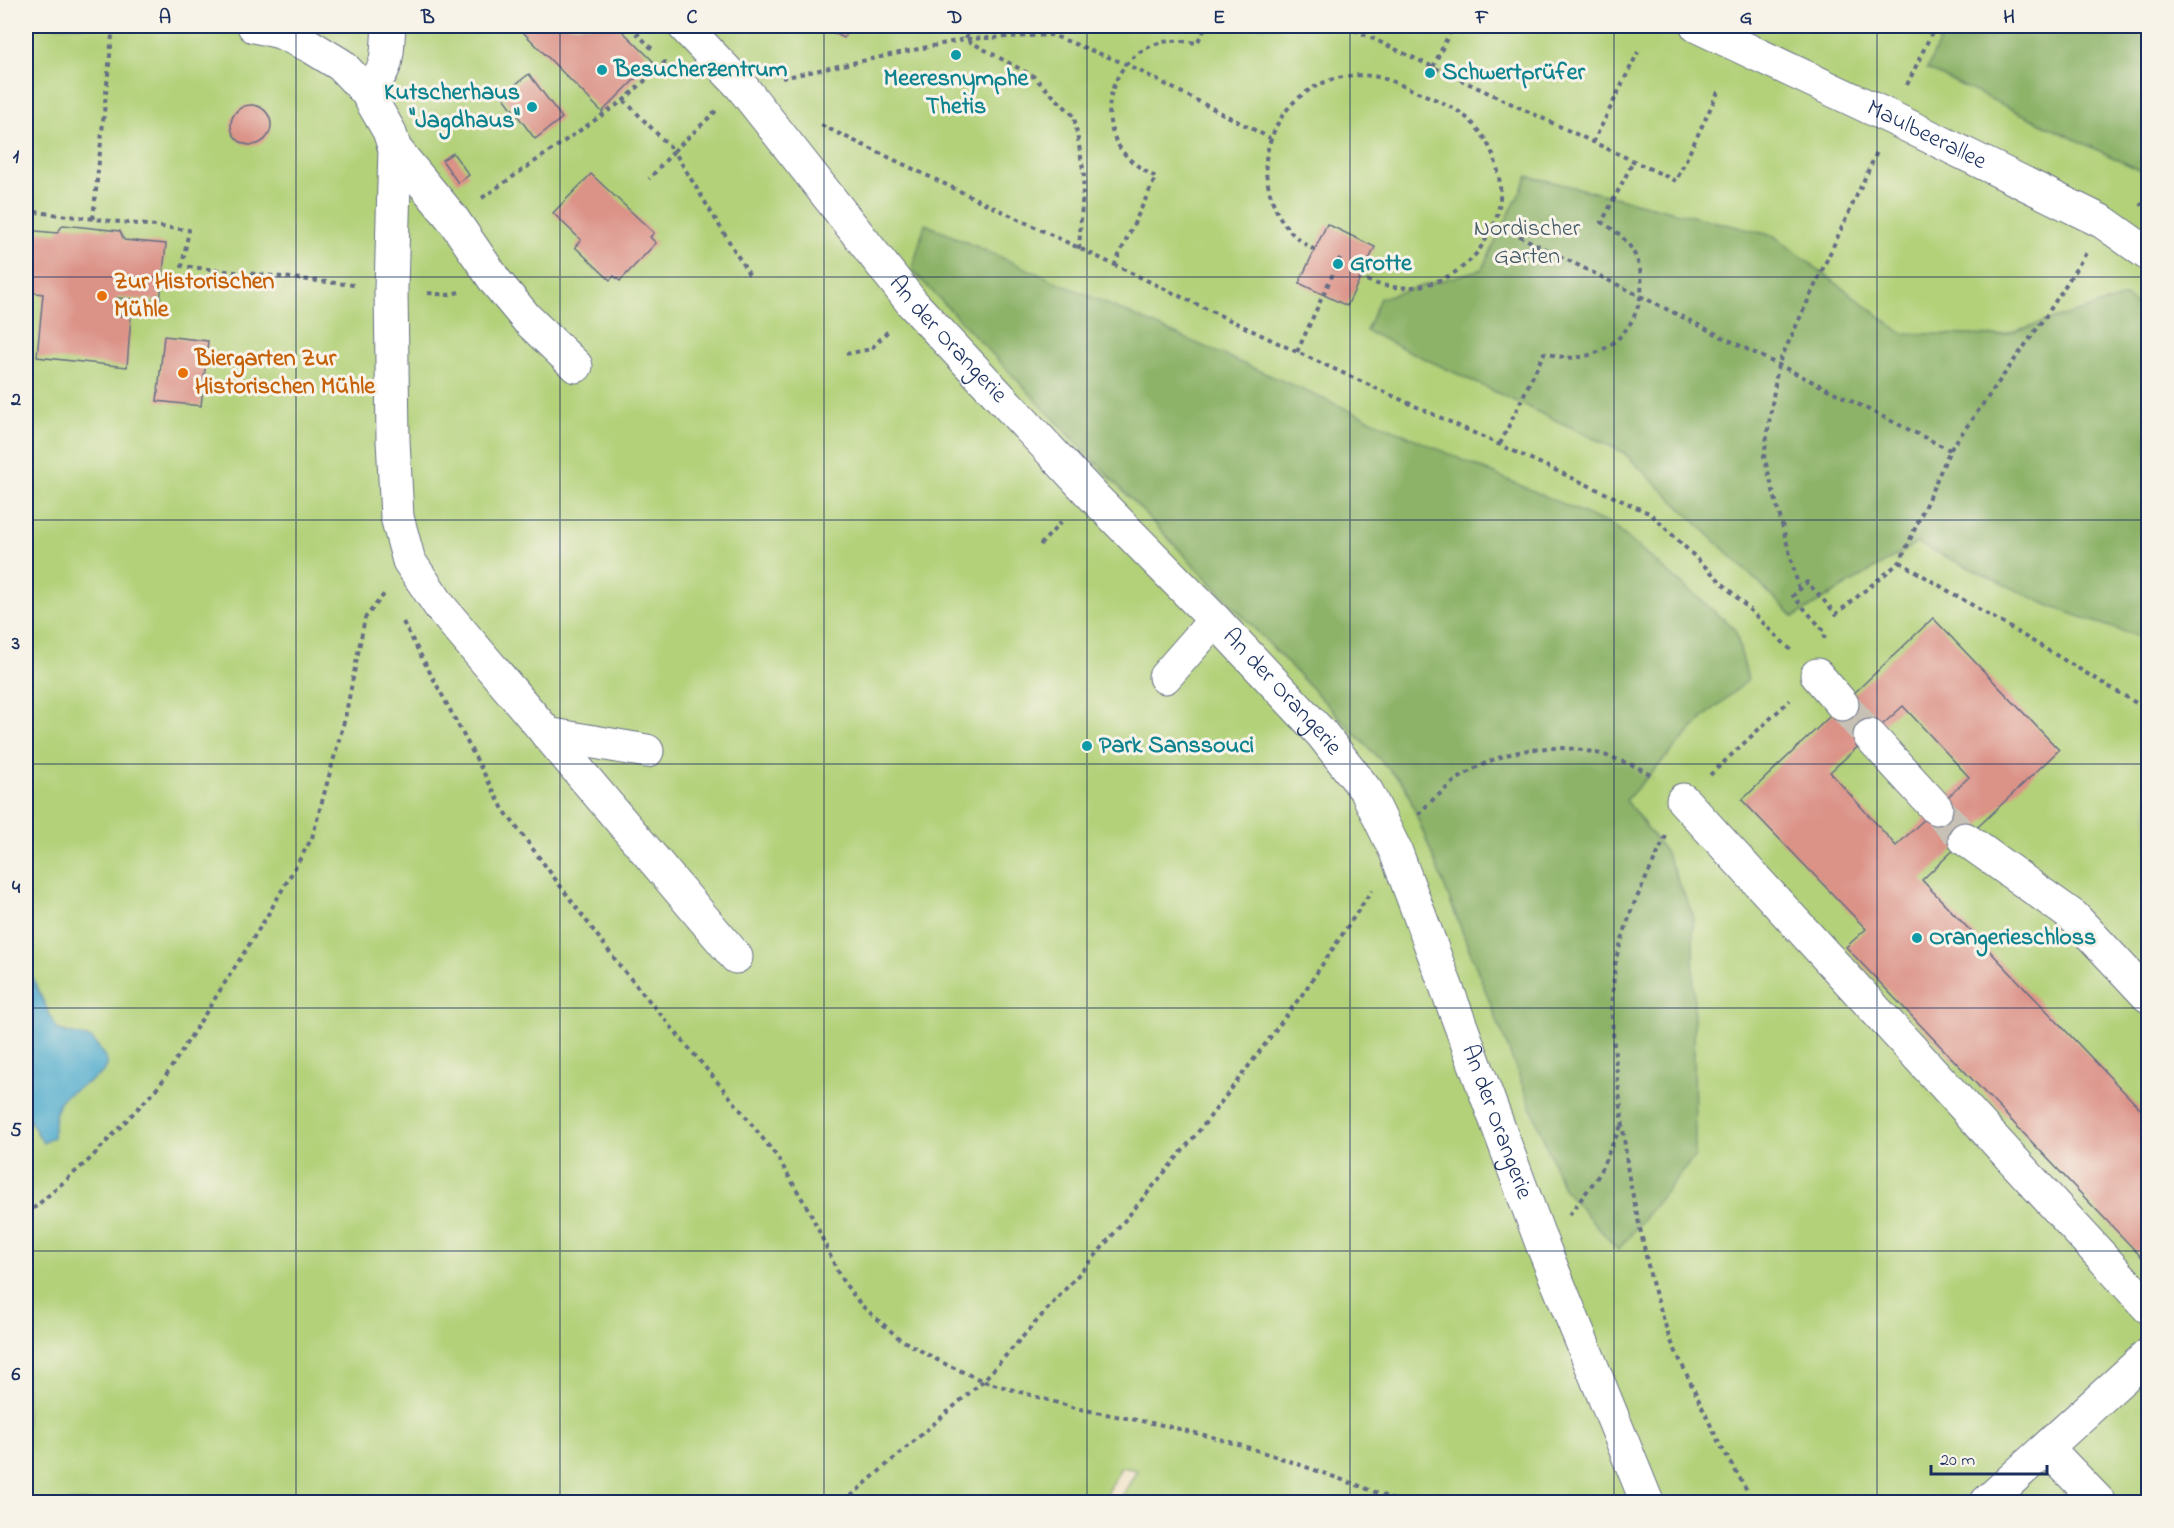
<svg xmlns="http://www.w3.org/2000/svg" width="2174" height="1528" font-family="'Indie Flower',sans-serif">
  <rect width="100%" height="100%" fill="#f7f3e8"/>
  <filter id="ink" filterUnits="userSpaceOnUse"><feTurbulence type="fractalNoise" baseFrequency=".0167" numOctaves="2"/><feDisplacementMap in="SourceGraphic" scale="12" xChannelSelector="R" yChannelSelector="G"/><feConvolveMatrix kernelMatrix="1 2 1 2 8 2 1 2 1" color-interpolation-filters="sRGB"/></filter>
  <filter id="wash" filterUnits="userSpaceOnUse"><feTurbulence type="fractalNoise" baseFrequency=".008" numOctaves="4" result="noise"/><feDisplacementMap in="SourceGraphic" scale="24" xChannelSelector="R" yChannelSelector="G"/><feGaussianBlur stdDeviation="1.35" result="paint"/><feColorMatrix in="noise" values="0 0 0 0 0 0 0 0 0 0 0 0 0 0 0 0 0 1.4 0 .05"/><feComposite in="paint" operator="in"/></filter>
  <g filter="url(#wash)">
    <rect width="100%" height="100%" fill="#f2e4ca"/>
    <path fill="#b2d179" stroke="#66806c" stroke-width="1.5" d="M 26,26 L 2148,26 L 2148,1502 L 1119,1502 L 1137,1470 L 1121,1467 L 1103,1502 L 26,1502 Z"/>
    <path fill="#8db369" stroke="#547164" stroke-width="1.5" d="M 1946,26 L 2148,26 L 2148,174 L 1927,69 Z
      M 1528,176 L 1774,236 L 1902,333 L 1999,336 L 2125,297 L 2148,312 L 2148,640 L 2052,607 L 1917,543 L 1794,617 L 1623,452 L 1366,331 L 1380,298 L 1482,269 Z
      M 925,224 L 1613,526 L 1735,629 L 1748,680 L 1703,718 L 1626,800 L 1666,853 L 1693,915 L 1695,1156 L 1618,1250 L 1563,1188 L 1405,786 L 912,270 Z"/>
    <path fill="#50acce" stroke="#366e96" stroke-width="1.5" d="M 26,965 C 38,986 45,1009 58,1030 L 92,1039 C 97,1046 106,1056 107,1063 C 110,1076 69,1089 61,1100 C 54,1109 54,1126 53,1137 L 43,1143 L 26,1114 Z"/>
    <g id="blocks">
      <path fill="#db9287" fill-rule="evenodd" d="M 517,26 L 617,26 L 653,61 L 602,112 Z
        M 819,26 L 850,26 L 844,38 Z
        M 529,74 L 562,118 L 535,139 L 502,95 Z
        M231 125a20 20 0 1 1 40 0a20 20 0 1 1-40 0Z
        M 453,153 L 469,175 L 458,183 L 442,160 Z
        M 591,174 L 654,233 L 650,237 L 656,243 L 620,281 L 614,276 L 610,280 L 575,247 L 581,240 L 553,213 Z
        M 1327,224 L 1375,247 L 1347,306 L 1299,283 Z
        M 63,225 L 120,231 L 124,240 L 166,244 L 160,301 L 117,298 L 115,315 L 131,316 L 127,367 L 37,357 L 43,294 L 29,292 L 26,313 L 26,230 L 57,233 Z
        M 164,336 L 208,341 L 201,406 L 157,401 Z
        M 1933,618 L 2059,750 L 1922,880 L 2148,1117 L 2148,1264 L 1846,947 L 1866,929 L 1742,800 ZM 1903,706 L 1969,777 L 1896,846 L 1830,772 Z"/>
    </g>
  </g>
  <g filter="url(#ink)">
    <use href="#blocks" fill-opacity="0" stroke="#666e84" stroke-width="1.5"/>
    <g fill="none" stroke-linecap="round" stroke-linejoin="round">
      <path stroke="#c7c0b4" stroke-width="33" stroke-dasharray="33 16" stroke-linecap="butt" d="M 1842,704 L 1870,736
        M 1936,808 L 1965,839"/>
      <g stroke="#666e84" stroke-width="35">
        <g id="minor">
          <path d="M 254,26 L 280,32 L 310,46 L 341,65 L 366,91 L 389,131 L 395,149 L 452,218 L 496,282 L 527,319 L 576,366"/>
          <path id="s1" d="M 684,26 L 742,87 L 913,304 L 1090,493 L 1215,620 L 1322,734 L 1367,792 L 1396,852 L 1542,1244 L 1647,1502"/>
          <path id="s2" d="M 1697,26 L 1892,118 L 2103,222 L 2148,254"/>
          <path d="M 366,91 C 391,66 386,58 389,26"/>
          <path d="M 395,149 L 391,289 L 393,440 L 397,517 L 409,561 L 441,608 L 736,957"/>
          <path d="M 1817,675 L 1842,704"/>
          <path d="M 1165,677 L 1215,620"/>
          <path d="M 547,734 L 647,751"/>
          <path d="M 1870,736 L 1936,808"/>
          <path d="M 1683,800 L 2148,1307"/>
          <path d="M 1965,839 L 2074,917 L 2148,996"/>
          <path d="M 2047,1448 L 2099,1502"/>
          <path d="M 1987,1502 L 2148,1355"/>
        </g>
      </g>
      <path stroke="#666e84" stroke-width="4" stroke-dasharray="4.5 4.5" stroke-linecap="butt" d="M 630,26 L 654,51
        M 972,26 L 965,39 L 1033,76 L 1074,116 L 1084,175 L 1079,249
        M 1346,26 L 1676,181 L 1719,90
        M 1916,26 L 1931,33
        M 1433,67 L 1453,26
        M 782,78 L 965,39 L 1052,35 L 1126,64 L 1270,138
        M 1907,85 L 1935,26
        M 624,100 L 674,151 L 649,179
        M 716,111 L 674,151 L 750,276
        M 821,125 L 1297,352 L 1651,514 L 1791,650
        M 1593,143 L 1638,52
        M 482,198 L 624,100 L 665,62 L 668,65
        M 2140,205 L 2148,202
        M 26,211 L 189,230 L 182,266 L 354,285
        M 93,219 L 113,26
        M 1495,224 L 1950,450
        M 1315,250 C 1283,233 1271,207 1266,173 C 1264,157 1270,139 1277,125 C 1294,91 1334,71 1372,76 C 1387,78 1401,85 1415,91 C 1433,98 1453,106 1467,118 C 1496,143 1508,187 1495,222 C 1493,229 1488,236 1484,242 C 1466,275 1423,293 1387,286 C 1378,285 1369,281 1361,278
        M 1114,266 L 1156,177 C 1142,170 1129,161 1120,148 C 1096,111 1114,58 1156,44 C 1170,39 1183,41 1197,43 L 1206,26
        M 428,293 L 448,295 L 459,292
        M 1297,352 L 1341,256
        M 846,354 L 871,349 L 888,331
        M 1500,444 L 1544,353 C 1556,356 1568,359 1580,357 C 1636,349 1663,276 1621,236 C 1616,231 1608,226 1602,222 L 1633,162
        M 1040,545 L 1064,519
        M 1900,562 L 2148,710
        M 1799,589 L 1764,456 L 1778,365 L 1877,152
        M 403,622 L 503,809 L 620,966 L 735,1103 L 778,1158 L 811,1214 L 840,1277 L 861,1305 L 900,1339 L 941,1362 L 983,1381 L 1075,1408 L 1167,1426 L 1220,1439 L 1272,1455 L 1360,1486 L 1399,1502
        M 1824,639 L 1825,632 L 1793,596 L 1807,582 L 1836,614 L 1900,562 L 1950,450 L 2046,316 L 2086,253
        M 1710,775 L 1790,700
        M 1419,815 C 1425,806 1434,799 1442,792 C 1491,747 1560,736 1621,761 C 1633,765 1644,770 1654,777
        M 1666,836 L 1632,908 L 1616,958 L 1611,1006 L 1614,1046 L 1628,1173 L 1651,1279 L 1669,1337 L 1719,1443 L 1754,1502
        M 26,1215 L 90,1159 L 160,1085 L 266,918 L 312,838 L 345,718 L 365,618 L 386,592
        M 1569,1215 L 1597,1178 L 1621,1126
        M 844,1502 L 983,1381 L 1096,1255 L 1203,1126 L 1254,1059 L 1304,992 L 1372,890"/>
      <use href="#minor" stroke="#fff" stroke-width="33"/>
    </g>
  </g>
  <path fill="none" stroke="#1b2f5e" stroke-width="1.5" stroke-opacity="0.55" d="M 296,26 L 296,1502M 560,26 L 560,1502M 824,26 L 824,1502M 1087,26 L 1087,1502M 1350,26 L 1350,1502M 1614,26 L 1614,1502M 1877,26 L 1877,1502M 26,277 L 2148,277M 26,520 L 2148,520M 26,764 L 2148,764M 26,1008 L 2148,1008M 26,1251 L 2148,1251"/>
  <g fill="#0f9aa8" stroke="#f7f3e8" stroke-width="2">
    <circle cx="956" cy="55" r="6"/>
    <circle cx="602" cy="70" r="6"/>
    <circle cx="1430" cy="73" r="6"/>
    <circle cx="532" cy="107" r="6"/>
    <circle cx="1338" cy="264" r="6"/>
    <circle cx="1087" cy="746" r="6"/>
    <circle cx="1917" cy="938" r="6"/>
  </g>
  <g fill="#e8710a" stroke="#f7f3e8" stroke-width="2">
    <circle cx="102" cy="296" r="6"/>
    <circle cx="183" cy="373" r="6"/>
  </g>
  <g text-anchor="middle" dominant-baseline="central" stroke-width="6" stroke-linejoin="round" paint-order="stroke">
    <g font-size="24" font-weight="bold" fill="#0d838f" stroke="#f7f3e8" text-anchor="start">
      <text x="614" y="70">Besucherzentrum</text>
      <text x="1442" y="73">Schwertprüfer</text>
      <text x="956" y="79" text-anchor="middle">Meeresnymphe<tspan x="956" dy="28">Thetis</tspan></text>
      <text x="520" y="93" text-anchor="end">Kutscherhaus<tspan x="520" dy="28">"Jagdhaus"</tspan></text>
      <text x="1350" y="264">Grotte</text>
      <text x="1099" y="746">Park Sanssouci</text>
      <text x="1929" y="938">Orangerieschloss</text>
    </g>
    <g font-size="24" fill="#1b2f5e" stroke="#f7f3e8">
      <text stroke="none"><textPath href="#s2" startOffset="254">Maulbeerallee</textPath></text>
      <text stroke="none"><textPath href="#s1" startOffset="410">An der Orangerie</textPath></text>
      <text stroke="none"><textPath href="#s1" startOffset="896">An der Orangerie</textPath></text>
      <text stroke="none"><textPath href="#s1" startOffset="1382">An der Orangerie</textPath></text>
    </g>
    <g font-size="24" fill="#415865" stroke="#f7f3e8">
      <text x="1527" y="229">Nordischer<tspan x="1527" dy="28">Garten</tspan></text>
    </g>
    <g font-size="24" font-weight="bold" fill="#c56008" stroke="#f7f3e8" text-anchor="start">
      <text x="114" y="282">Zur Historischen<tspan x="114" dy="28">Mühle</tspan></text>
      <text x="195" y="359">Biergarten Zur<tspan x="195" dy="28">Historischen Mühle</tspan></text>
    </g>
  </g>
  <rect width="2174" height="1528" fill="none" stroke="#f7f3e8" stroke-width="66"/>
  <path d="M1931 1465v9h116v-9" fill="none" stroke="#1b2f5e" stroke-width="3"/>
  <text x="1940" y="1465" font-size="18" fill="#1b2f5e" stroke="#f7f3e8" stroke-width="4.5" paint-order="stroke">20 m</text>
  <rect x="33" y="33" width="2108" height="1462" fill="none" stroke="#1b2f5e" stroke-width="2"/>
  <g font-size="20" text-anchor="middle" font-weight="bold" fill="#1b2f5e">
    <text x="165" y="23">A</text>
    <text x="428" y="23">B</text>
    <text x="692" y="23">C</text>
    <text x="955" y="23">D</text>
    <text x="1219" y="23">E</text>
    <text x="1482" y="23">F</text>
    <text x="1746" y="23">G</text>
    <text x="2009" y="23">H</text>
    <text x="16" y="162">1</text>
    <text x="16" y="405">2</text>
    <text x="16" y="649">3</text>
    <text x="16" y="893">4</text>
    <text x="16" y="1136">5</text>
    <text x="16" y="1380">6</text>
  </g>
</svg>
